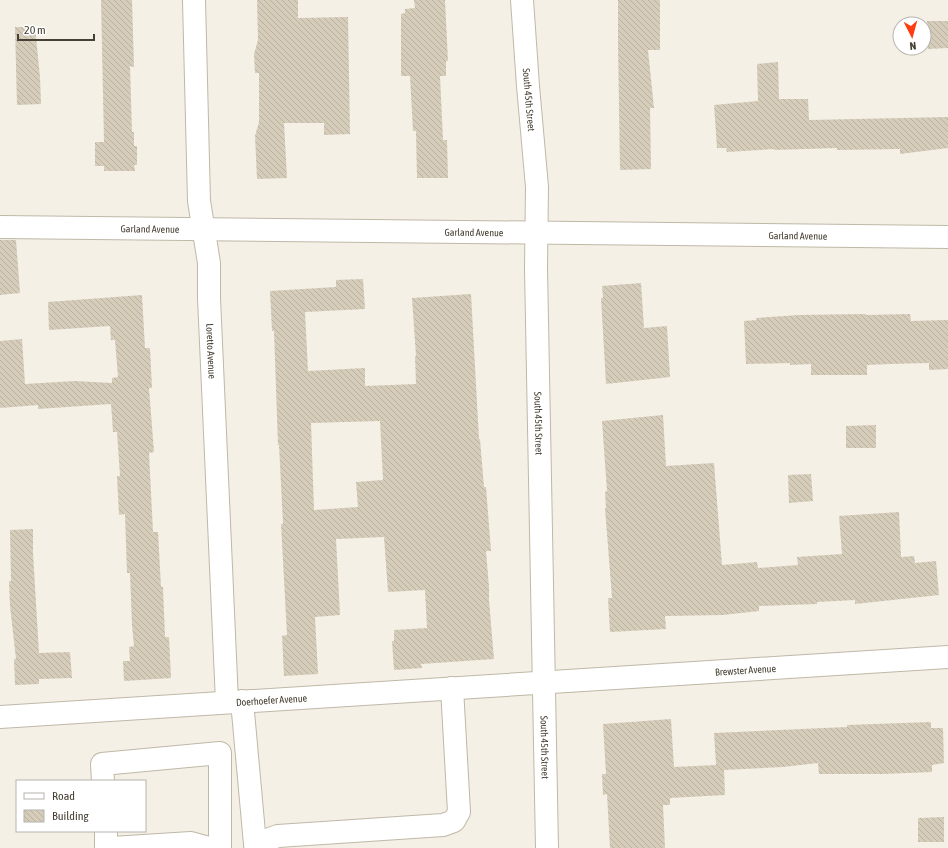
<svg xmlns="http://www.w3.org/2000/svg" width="948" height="848" font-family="'Asap Condensed',sans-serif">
  <defs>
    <pattern id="building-back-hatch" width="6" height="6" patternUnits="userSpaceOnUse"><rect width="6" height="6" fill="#d6ccba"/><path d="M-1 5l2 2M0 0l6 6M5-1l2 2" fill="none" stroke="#b9b0a0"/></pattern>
  </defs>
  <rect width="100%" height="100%" fill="#f4f0e5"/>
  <path fill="url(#building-back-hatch)" fill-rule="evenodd" d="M 101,0 L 132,0 L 134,67 L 130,66 L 132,132 L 134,132 L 134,146 L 137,146 L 137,165 L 134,165 L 135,171 L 104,171 L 104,166 L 95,166 L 95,142 L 104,142 Z
    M 257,0 L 298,0 L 298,18 L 348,17 L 350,134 L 324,135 L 324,123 L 284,123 L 287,178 L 257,179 L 255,136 L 259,122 L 259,73 L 255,73 L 254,54 L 258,40 Z
    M 414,0 L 445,0 L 448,61 L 446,61 L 446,76 L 440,76 L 443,140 L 447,140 L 448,178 L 417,178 L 416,131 L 413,131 L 410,76 L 401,76 L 401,14 L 405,13 L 405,9 L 415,8 Z
    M 618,0 L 660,0 L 660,50 L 648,50 L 654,108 L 650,108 L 651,169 L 620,170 L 618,44 Z
    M 927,21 L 948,21 L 948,48 L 928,49 Z
    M 15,27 L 35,27 L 40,77 L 41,104 L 17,105 Z
    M 778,62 L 779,99 L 808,99 L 809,120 L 948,117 L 948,148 L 900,154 L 900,149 L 837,150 L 837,148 L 774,150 L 774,149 L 727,152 L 726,148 L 717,148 L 714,105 L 758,101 L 757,64 Z
    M 0,240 L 16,240 L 20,293 L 0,295 Z
    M 363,279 L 365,309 L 305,312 L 308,371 L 365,368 L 365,386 L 416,384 L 415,356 L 416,356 L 412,298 L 471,294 L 479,439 L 480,439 L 484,487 L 486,487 L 491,551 L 486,551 L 489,587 L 489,600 L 494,659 L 421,664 L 422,668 L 394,670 L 392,641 L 394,641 L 394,630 L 427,628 L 425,590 L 388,592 L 384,537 L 336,539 L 340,615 L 315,617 L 318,674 L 284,676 L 282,636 L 287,635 L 281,524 L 283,524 L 279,445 L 278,445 L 274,331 L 272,331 L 270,291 L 336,287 L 336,280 ZM 380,421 L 383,480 L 356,482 L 358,507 L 314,510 L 311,423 Z
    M 641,283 L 644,328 L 667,326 L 670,377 L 606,384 L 601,298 L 603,298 L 602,286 Z
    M 142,295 L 145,348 L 150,348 L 152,388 L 149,388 L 154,452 L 149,453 L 153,532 L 158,532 L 161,587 L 163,587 L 165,637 L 169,637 L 171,678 L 124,681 L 123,661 L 130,661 L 129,647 L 134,646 L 132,625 L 130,573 L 127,573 L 125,514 L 119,515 L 117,476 L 120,476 L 117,432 L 113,432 L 111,404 L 38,409 L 38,405 L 0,408 L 0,341 L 22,339 L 25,384 L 75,381 L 112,383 L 112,378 L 118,377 L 115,340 L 111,340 L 110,326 L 49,330 L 48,302 Z
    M 866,314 L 866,315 L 910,314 L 911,321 L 948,320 L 948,369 L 929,370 L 929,363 L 890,364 L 867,365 L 867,375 L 811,375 L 811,364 L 790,365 L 790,363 L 746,364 L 744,321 L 757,320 L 756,318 L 799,315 Z
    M 663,415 L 666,466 L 714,463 L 722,565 L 757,562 L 758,568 L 798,565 L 797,557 L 842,554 L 839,516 L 899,512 L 901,557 L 914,556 L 915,563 L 936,561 L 939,595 L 855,604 L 855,600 L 817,602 L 817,604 L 759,606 L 759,611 L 723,615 L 665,616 L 666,629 L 610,632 L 608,598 L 612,598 L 605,508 L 606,508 L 605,492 L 607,491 L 602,421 Z
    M 876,425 L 876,448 L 846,448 L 846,426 Z
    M 811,474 L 813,501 L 789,503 L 788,475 Z
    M 33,529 L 33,553 L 39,653 L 70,652 L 72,678 L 39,679 L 39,684 L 15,685 L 14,659 L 16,659 L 10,606 L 9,581 L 11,581 L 10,530 Z
    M 671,719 L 674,767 L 716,765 L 714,733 L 847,727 L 847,725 L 931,722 L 931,728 L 943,728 L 944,763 L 932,765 L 932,772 L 883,774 L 819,774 L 818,763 L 783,767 L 724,770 L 725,795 L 670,798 L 670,805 L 663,805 L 665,848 L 610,848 L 607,794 L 603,795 L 602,774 L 606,774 L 603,724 Z
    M 944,817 L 944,842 L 918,842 L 918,818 Z"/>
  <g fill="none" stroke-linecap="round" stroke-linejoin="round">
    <g stroke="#c0b8a7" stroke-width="24">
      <g id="minor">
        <path id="s1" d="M 194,0 L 199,201 L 209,263 L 209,298 L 227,702"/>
        <path id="s2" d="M 522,0 L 528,86 L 537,187 L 536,268 L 547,848"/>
        <path id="s3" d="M 0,227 L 948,237"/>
        <path d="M 242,701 L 255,844"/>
        <path id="s4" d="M 0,717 L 948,657"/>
        <path d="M 103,781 L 102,764 L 220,753 L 220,848"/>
        <path d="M 106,831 L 106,848"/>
        <path d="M 112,848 L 191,843 L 209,848"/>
        <path d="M 256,848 L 255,844 L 278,836 L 443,825 L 454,821 L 459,812 L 452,688"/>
      </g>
    </g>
    <use href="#minor" stroke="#fff" stroke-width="22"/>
  </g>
  <g text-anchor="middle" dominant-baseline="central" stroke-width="3" stroke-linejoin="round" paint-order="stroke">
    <g font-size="10" fill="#474034" stroke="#fff">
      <text stroke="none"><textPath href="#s2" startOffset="100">South 45th Street</textPath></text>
      <text stroke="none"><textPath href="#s3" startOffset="150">Garland Avenue</textPath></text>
      <text stroke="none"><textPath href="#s3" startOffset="474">Garland Avenue</textPath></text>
      <text stroke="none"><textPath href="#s3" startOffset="798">Garland Avenue</textPath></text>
      <text stroke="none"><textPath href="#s1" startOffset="352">Loretto Avenue</textPath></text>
      <text stroke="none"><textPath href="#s2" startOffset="424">South 45th Street</textPath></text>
      <text stroke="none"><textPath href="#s4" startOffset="747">Brewster Avenue</textPath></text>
      <text stroke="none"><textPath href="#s4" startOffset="272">Doerhoefer Avenue</textPath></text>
      <text stroke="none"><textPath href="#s2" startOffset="748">South 45th Street</textPath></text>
    </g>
  </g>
  <rect x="16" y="780" width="130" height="52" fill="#ffffff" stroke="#b5b3ae"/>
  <rect x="24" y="793" width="20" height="6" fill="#ffffff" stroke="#b5b3ae"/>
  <text x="52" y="800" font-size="12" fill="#474034">Road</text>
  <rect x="24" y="810" width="20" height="12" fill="url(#building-back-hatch)" stroke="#b5b3ae"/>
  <text x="52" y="820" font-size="12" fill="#474034">Building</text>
  <g transform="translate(912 36) rotate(174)"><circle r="19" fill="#ffffff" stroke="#b5b3ae"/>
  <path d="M0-3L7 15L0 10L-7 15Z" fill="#ff3d11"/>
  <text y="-6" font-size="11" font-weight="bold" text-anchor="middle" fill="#474034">N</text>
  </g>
  <path d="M18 34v6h76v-6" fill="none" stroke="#474034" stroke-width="2"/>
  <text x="24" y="34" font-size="12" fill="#474034" stroke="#ffffff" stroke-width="3" paint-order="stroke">20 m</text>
</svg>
